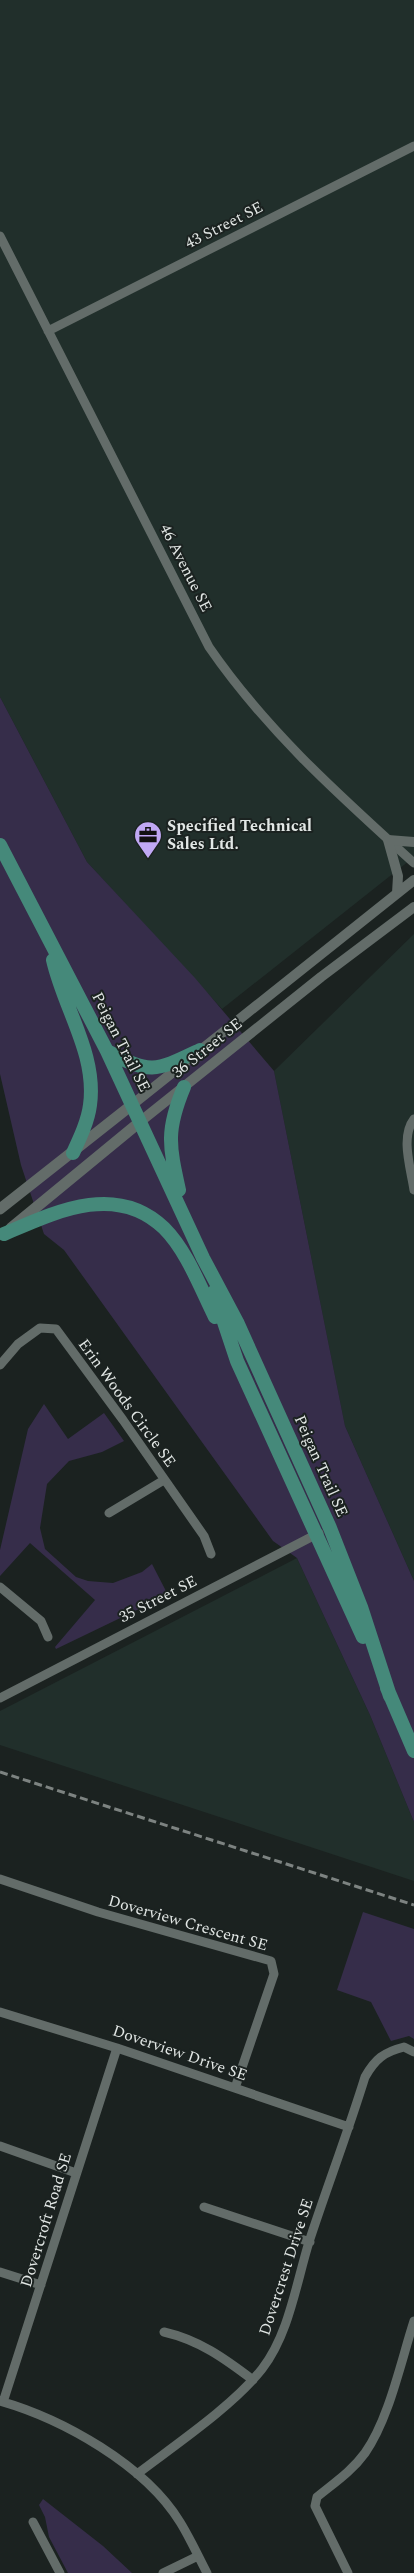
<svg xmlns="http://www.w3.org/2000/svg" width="414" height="2573" font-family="Spectral,serif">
  <rect width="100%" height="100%" fill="#1b2220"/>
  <path fill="#212f2b" d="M 0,0 L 414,0 L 414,857 L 222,1009 L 87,862 L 0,697 Z
    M 414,934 L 414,1581 L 345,1426 L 274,1071 Z
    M 297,1558 L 370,1715 L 414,1822 L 414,1881 L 0,1745 L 0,1711 Z"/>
  <path fill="#362d4a" d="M 0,697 L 87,862 L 195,978 L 274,1071 L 345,1426 L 414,1581 L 414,1822 L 370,1715 L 297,1558 L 273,1541 L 64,1250 L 44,1234 L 21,1165 L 0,1074 Z
    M 44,1404 L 68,1439 L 104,1413 L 124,1441 L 102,1452 L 69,1461 L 47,1484 L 40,1528 L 45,1549 L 76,1577 L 88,1581 L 113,1583 L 142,1572 L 152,1564 L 168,1595 L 56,1649 L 55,1647 L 95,1600 L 30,1543 L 0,1576 L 0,1550 L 28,1429 Z
    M 363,1912 L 414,1929 L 414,2039 L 409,2036 L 391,2041 L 371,2002 L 337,1990 Z
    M 43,2499 L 103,2546 L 132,2573 L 68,2573 L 49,2537 L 45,2517 L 39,2505 Z"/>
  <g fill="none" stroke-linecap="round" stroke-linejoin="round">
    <path stroke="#636c69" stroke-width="9" d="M 0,236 L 209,647 C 267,731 339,795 414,863
      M 48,331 L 414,146
      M 414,1119 C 400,1137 411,1169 414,1190
      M 0,1365 L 18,1344 L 40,1328 L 56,1329 L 123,1420 L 204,1536 L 211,1554
      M 109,1513 L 164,1480
      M 0,1587 L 41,1621 L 48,1637
      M 0,1698 L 319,1533
      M 0,1879 L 98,1912 L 271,1961 L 274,1974 L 235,2088
      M 0,2012 L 117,2048 L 349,2127
      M 0,2146 L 76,2173
      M 204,2207 L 310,2242
      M 0,2272 L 41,2285
      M 164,2332 C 199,2340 224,2358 253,2380
      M 0,2401 C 63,2419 145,2465 180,2522 C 190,2538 198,2556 207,2573
      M 3,2402 L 117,2048
      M 137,2474 C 175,2445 233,2406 262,2369 C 289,2334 296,2284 309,2242 C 327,2187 348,2132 365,2077 C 375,2059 384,2052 404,2047 L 414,2052
      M 33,2522 L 60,2573
      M 163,2573 L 198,2556
      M 348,2573 L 315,2506 L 317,2497 C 334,2483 352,2471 365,2453 C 389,2419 401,2361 414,2321"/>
    <path stroke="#636c69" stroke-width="10" d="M 397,893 L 398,876 L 388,840 L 414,842
      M 133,1104 L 414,880
      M 141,1121 L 321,977 L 414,907"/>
    <path stroke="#636c69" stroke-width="11" d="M 0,1209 L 133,1104
      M 11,1228 L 141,1121"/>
    <path stroke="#45897a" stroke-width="14" d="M 0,845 L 107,1051 L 203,1258 L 237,1322 L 330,1528 L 361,1607 L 390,1696
      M 53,960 C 64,1009 97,1054 90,1105 C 88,1121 80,1138 73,1153
      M 107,1051 C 151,1075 156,1071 200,1050
      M 179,1190 C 169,1145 166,1130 184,1087
      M 4,1234 C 55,1212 116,1182 164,1228 C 187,1251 200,1287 215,1317
      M 214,1292 L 237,1361 L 363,1637
      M 387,1688 L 414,1751"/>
    <path stroke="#7d8381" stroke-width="3" stroke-dasharray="8 4" stroke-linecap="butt" d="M 0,1772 L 414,1905"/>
  </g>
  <defs>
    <g id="office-pin" transform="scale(1.4375)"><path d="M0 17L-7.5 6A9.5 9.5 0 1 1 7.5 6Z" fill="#c0a8f4" stroke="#1b2220"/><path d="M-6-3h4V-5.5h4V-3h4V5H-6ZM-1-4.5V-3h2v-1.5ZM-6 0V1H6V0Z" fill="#111"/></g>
  </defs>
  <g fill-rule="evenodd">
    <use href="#office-pin" x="148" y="835"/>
  </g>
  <g text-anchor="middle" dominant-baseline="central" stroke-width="4" stroke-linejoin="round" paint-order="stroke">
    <g font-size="16" fill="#e2e7e5" stroke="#1b2220">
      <text transform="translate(224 225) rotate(-27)">43 Street SE</text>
      <text transform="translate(186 568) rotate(63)">46 Avenue SE</text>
      <text transform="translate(121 1042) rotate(63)">Peigan Trail SE</text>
      <text transform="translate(207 1048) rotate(-39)">36 Street SE</text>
      <text transform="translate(127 1403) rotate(54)">Erin Woods Circle SE</text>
      <text transform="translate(321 1466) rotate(66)">Peigan Trail SE</text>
      <text transform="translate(158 1599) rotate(-27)">35 Street SE</text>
      <text transform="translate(188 1923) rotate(16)">Doverview Crescent SE</text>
      <text transform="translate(180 2053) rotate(19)">Doverview Drive SE</text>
      <text transform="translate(46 2220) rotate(-73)">Dovercroft Road SE</text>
      <text transform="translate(286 2267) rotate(-72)">Dovercrest Drive SE</text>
    </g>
    <g font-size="16" font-weight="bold" fill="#e2e7e5" stroke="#1b2220" text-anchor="start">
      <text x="167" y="826">Specified Technical<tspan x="167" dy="18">Sales Ltd.</tspan></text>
    </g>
  </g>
</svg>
